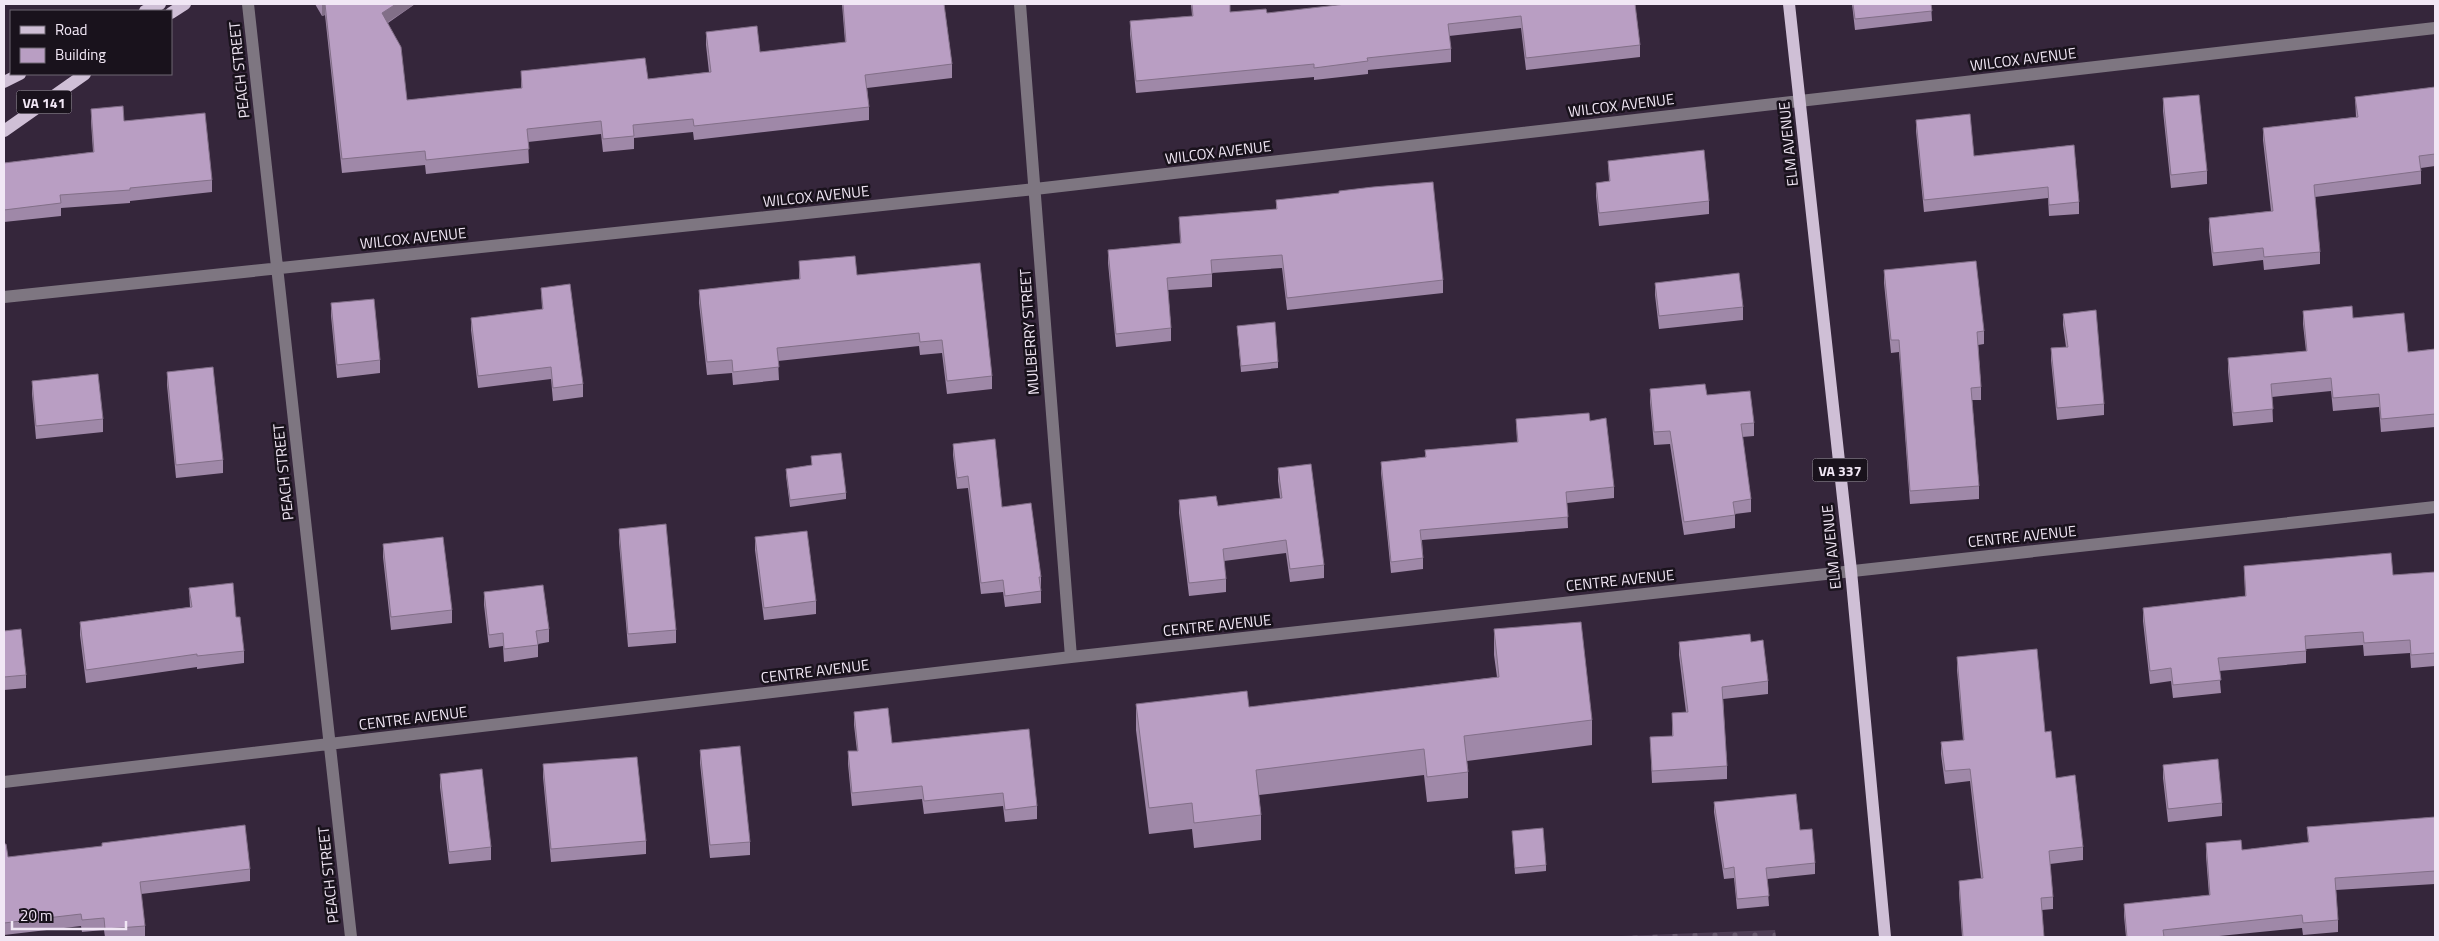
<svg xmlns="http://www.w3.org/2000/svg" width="2439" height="941" font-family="'Titillium Web',sans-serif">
  <defs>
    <pattern id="cemetery-stones" width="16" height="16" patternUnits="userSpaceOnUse" patternTransform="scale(1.25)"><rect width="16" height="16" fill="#4e3d55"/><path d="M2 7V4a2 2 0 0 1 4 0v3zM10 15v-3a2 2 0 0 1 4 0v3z" fill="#68596e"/></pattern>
  </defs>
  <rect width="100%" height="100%" fill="#35263b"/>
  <path fill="url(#cemetery-stones)" d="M 1775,930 L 1776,937 L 1596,937 Z"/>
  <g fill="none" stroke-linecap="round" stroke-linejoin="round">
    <path stroke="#7e7681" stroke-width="12" d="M 248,4 L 351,937
      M 1020,4 L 1071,657
      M 4,297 L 1035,189 L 2435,28
      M 4,782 L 1071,657 L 2435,507"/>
    <path stroke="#cfbfd6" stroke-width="12" d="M 1789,4 L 1851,571 L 1885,937
      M 145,11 L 160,4
      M 171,13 L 185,4
      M 4,82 L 20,74
      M 4,131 L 85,74"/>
  </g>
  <path fill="#9f88a8" d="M 315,4 L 415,4 L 388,23 L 407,100 L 521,88 L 521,71 L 648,79 L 709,72 L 706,45 L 706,32 L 760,52 L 845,42 L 842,4 L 944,4 L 952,64 L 952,78 L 867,88 L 869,107 L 869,120 L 694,140 L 693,132 L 634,138 L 634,149 L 603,152 L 601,134 L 528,142 L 529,163 L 426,174 L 425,165 L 342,173 L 325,15 L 322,16 Z
    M 1191,4 L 1230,4 L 1230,12 L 1267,13 L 1635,4 L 1640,45 L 1640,57 L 1526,70 L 1521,28 L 1449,36 L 1451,49 L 1451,62 L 1368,70 L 1368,74 L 1314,80 L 1314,77 L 1136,93 L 1130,34 L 1130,21 L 1192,16 Z
    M 1852,4 L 1931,4 L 1932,21 L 1855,30 Z
    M 2435,87 L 2435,166 L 2421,168 L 2421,184 L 2315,197 L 2320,252 L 2320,264 L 2264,270 L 2263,260 L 2213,266 L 2209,231 L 2209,218 L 2271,211 L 2263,140 L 2263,128 L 2356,117 L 2355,97 Z
    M 2163,98 L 2207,171 L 2207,184 L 2171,188 L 2163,111 Z
    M 91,109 L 124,121 L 212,180 L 212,192 L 130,201 L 130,203 L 61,208 L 61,216 L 4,222 L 4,163 L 93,152 L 91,122 Z
    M 1916,120 L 1974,156 L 2074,145 L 2079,202 L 2079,214 L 2049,216 L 2048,198 L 1924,212 L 1916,131 Z
    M 1608,161 L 1709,201 L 1709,214 L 1599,226 L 1596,196 L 1596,183 L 1609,181 Z
    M 1276,200 L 1443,280 L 1443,293 L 1287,310 L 1282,268 L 1212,273 L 1212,287 L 1168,290 L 1171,328 L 1171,341 L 1116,347 L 1108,263 L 1108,250 L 1180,243 L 1179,217 L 1276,209 Z
    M 799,261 L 857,275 L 992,376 L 992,389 L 947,394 L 942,353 L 920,355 L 919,346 L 778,361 L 779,380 L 733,385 L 732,373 L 707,375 L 699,303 L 699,290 L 799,279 Z
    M 1884,270 L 1984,331 L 1984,344 L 1978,345 L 1981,387 L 1981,400 L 1972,400 L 1979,486 L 1979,499 L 1910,504 L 1899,352 L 1891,353 L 1884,283 Z
    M 1655,283 L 1743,307 L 1743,320 L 1659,329 L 1655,295 Z
    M 541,288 L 583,384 L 583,397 L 553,401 L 551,379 L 478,388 L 471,330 L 471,318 L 542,309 Z
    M 331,303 L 380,360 L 380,373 L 337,378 L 331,316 Z
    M 2303,311 L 2353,318 L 2408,352 L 2435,349 L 2435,427 L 2381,432 L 2379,407 L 2333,411 L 2331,391 L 2272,397 L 2273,422 L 2233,426 L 2228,371 L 2228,358 L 2306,351 L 2303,324 Z
    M 2063,314 L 2104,404 L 2104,415 L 2057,420 L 2051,360 L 2051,348 L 2066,347 L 2063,325 Z
    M 1237,326 L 1278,362 L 1278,368 L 1241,372 Z
    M 167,372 L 223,460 L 223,473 L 176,478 L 167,385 Z
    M 32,381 L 103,419 L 103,432 L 36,439 L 32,394 Z
    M 1650,389 L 1707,395 L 1754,423 L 1754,436 L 1742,437 L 1751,499 L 1751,512 L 1735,514 L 1735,528 L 1684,535 L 1670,444 L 1654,445 L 1650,402 Z
    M 1516,419 L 1590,421 L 1614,487 L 1614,498 L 1567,503 L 1568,528 L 1422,540 L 1423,558 L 1423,569 L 1391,573 L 1381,473 L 1381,462 L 1425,457 L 1425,450 L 1517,442 Z
    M 953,444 L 1002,507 L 1041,577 L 1041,603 L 1005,607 L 1003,592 L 981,594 L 968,488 L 957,489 L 953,455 Z
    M 811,456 L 846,493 L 846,499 L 790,507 L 786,475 L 786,469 L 812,465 Z
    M 1278,468 L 1324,565 L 1324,578 L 1290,582 L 1286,553 L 1224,561 L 1226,579 L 1226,592 L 1189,596 L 1179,513 L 1179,500 L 1218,506 L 1280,498 L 1278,481 Z
    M 619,529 L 676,630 L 676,643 L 628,647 L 619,542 Z
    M 755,537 L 816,601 L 816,614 L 764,620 L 755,550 Z
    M 383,544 L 452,610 L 452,623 L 391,630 L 383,557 Z
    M 2244,566 L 2393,575 L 2435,572 L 2435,666 L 2411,668 L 2410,653 L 2364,656 L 2363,645 L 2306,649 L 2306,663 L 2219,671 L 2221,693 L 2173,698 L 2171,681 L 2150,684 L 2143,621 L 2143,608 L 2245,596 Z
    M 189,588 L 236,617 L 244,651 L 244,663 L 197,669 L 197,667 L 86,683 L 80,635 L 80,622 L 190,607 Z
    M 484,592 L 549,629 L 549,642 L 538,644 L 538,657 L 504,662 L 503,646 L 489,648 L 484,605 Z
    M 1494,629 L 1592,720 L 1592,745 L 1467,761 L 1468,772 L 1468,798 L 1427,802 L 1424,775 L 1259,795 L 1261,815 L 1261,840 L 1194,848 L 1192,829 L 1149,834 L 1136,730 L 1136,704 L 1249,707 L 1497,677 L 1494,655 Z
    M 4,631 L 26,675 L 26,688 L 4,690 Z
    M 1679,642 L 1751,642 L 1768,681 L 1768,694 L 1723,699 L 1727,766 L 1727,779 L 1652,783 L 1650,737 L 1672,736 L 1672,713 L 1686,712 L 1679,655 Z
    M 1957,657 L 2045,732 L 2056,778 L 2083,847 L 2083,860 L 2050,864 L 2053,897 L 2053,909 L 2042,910 L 2044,937 L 1962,937 L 1959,893 L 1959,881 L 1981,878 L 1970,781 L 1945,784 L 1941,754 L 1941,742 L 1963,740 L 1957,670 Z
    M 854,712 L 892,743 L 1037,806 L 1037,819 L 1005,822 L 1003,806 L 924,814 L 922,799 L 852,806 L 848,764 L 848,751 L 857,751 L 854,725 Z
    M 700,750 L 750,842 L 750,855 L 710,858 L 700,763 Z
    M 543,764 L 646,841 L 646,854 L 551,862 L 543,777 Z
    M 2163,765 L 2222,803 L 2222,816 L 2168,822 L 2163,778 Z
    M 440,774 L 491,847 L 491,860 L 449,864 L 440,787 Z
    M 1714,802 L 1800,830 L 1815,863 L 1815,874 L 1767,879 L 1769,906 L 1737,909 L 1734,878 L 1724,879 L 1714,812 Z
    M 2435,817 L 2435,884 L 2336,890 L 2338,920 L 2338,932 L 2303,935 L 2302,928 L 2209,937 L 2126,937 L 2124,916 L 2124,904 L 2209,895 L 2206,856 L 2206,843 L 2242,850 L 2308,842 L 2307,827 Z
    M 1512,831 L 1546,865 L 1546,871 L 1515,874 Z
    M 4,844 L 8,857 L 250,869 L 250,881 L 141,894 L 145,926 L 145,937 L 105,937 L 104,930 L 82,932 L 81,926 L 4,935 Z"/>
  <path fill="#826f88" d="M 322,4 L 325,4 L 325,15 L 322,16 Z
    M 396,4 L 415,4 L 382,26 L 382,13 Z"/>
  <path fill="#b99ec3" stroke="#826f88" d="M 325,4 L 396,4 L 382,13 L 401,47 L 407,100 L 522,88 L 521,71 L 645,58 L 648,79 L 711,72 L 706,32 L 757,26 L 760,52 L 846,42 L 843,4 L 944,4 L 952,64 L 865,75 L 869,107 L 694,126 L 693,119 L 633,125 L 634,136 L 603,139 L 601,121 L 527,129 L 529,149 L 426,160 L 425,151 L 342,159 Z
    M 1192,4 L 1230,4 L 1230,12 L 1266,9 L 1267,13 L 1346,4 L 1635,4 L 1640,45 L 1526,58 L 1521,16 L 1448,24 L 1451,49 L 1367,58 L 1368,61 L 1314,68 L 1314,64 L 1136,81 L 1130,21 L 1193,16 Z
    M 1853,4 L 1931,4 L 1932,11 L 1855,19 Z
    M 2435,87 L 2435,154 L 2419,156 L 2421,171 L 2314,185 L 2320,252 L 2264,257 L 2263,248 L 2213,253 L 2209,218 L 2273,211 L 2263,128 L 2358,117 L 2355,97 Z
    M 2199,95 L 2207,171 L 2171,175 L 2163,98 Z
    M 123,106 L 124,121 L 205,113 L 212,180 L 130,188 L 130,190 L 60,195 L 61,203 L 4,210 L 4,163 L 94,152 L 91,109 Z
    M 1970,114 L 1974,156 L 2074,145 L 2079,202 L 2049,205 L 2048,187 L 1924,200 L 1916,120 Z
    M 1704,150 L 1709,201 L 1599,213 L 1596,183 L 1610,181 L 1608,161 Z
    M 1433,182 L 1443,280 L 1287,298 L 1282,255 L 1211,260 L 1212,274 L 1167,278 L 1171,328 L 1116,334 L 1108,250 L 1181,243 L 1179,217 L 1277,209 L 1276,200 L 1339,193 L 1339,191 L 1373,187 Z
    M 855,256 L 857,275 L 980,263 L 992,376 L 947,381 L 942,340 L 920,342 L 919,333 L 777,348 L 779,367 L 733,372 L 732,360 L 707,362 L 699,290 L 800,279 L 799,261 Z
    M 1976,261 L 1984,331 L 1977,332 L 1981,387 L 1971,388 L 1979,486 L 1910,491 L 1899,340 L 1891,340 L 1884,270 Z
    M 1739,273 L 1743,307 L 1659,316 L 1655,283 Z
    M 570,284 L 583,384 L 553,388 L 551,367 L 478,376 L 471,318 L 543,309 L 541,288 Z
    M 374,299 L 380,360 L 337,365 L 331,303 Z
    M 2352,306 L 2353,318 L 2404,313 L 2408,352 L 2435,349 L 2435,414 L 2381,419 L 2379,394 L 2333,398 L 2331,378 L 2271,384 L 2273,409 L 2233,413 L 2228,358 L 2307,351 L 2303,311 Z
    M 2096,310 L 2104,404 L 2057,408 L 2051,348 L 2068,347 L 2063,314 Z
    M 1275,322 L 1278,362 L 1241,366 L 1237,326 Z
    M 213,367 L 223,460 L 176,465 L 167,372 Z
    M 98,374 L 103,419 L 36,426 L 32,381 Z
    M 1705,384 L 1707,395 L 1750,391 L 1754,423 L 1741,424 L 1751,499 L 1733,502 L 1735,515 L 1684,522 L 1670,431 L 1654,432 L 1650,389 Z
    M 1589,413 L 1590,421 L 1606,418 L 1614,487 L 1566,492 L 1568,517 L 1420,530 L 1423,558 L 1391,562 L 1381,462 L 1426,457 L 1425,450 L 1518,442 L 1516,419 Z
    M 995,439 L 1002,507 L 1031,503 L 1041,577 L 1039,577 L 1041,591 L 1005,596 L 1003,580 L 981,583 L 968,476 L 957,478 L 953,444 Z
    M 841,453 L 846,493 L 790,500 L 786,469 L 812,465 L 811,456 Z
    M 1311,464 L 1324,565 L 1290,569 L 1286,540 L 1223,549 L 1226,579 L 1189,583 L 1179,500 L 1216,496 L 1218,506 L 1282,498 L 1278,468 Z
    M 666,524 L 676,630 L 628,634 L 619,529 Z
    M 807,531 L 816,601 L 764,608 L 755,537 Z
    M 443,537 L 452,610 L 391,617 L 383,544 Z
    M 2391,553 L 2393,575 L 2435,572 L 2435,653 L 2411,655 L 2410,640 L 2364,643 L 2363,632 L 2305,636 L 2306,651 L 2218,658 L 2221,680 L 2173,685 L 2171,668 L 2150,671 L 2143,608 L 2246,596 L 2244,566 Z
    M 233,583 L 236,617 L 240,617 L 244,651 L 197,656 L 197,654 L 86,670 L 80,622 L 192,607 L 189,588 Z
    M 543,585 L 549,629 L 536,631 L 538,645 L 504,649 L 503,633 L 489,635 L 484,592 Z
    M 1581,622 L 1592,720 L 1464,736 L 1468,772 L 1427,777 L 1424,749 L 1256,770 L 1261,815 L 1194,823 L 1192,803 L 1149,808 L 1136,704 L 1247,691 L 1249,707 L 1499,677 L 1494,629 Z
    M 21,629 L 26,675 L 4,677 L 4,631 Z
    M 1750,634 L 1751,642 L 1763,640 L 1768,681 L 1722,687 L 1727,766 L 1652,771 L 1650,737 L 1673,736 L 1672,713 L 1688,712 L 1679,642 Z
    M 2037,649 L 2045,732 L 2051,731 L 2056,778 L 2075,775 L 2083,847 L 2049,851 L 2053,897 L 2041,898 L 2044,937 L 1963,937 L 1959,881 L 1983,878 L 1970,769 L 1945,771 L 1941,742 L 1964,740 L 1957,657 Z
    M 888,708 L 892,743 L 1029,729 L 1037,806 L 1005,810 L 1003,793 L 924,801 L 922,786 L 852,793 L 848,751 L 858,751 L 854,712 Z
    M 740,746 L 750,842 L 710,845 L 700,750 Z
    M 637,757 L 646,841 L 551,849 L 543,764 Z
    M 2218,759 L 2222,803 L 2168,809 L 2163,765 Z
    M 482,769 L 491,847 L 449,852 L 440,774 Z
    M 1796,794 L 1800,830 L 1812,829 L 1815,863 L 1766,868 L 1769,896 L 1737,899 L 1734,867 L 1724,869 L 1714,802 Z
    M 2435,817 L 2435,871 L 2335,878 L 2338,920 L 2303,923 L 2302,915 L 2163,930 L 2164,937 L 2127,937 L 2124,904 L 2210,895 L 2206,843 L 2241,840 L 2242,850 L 2309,842 L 2307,827 Z
    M 245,825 L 250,869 L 140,882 L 145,926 L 105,929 L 104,918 L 82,920 L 81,914 L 4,923 L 4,844 L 6,844 L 8,857 L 102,846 L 102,843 Z
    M 1543,828 L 1546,865 L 1515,868 L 1512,831 Z"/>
  <g text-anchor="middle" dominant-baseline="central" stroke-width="5" stroke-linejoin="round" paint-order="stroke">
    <g fill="#19121c" stroke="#b0a7b4" stroke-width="1">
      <rect x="16.5" y="90.5" width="55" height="23" rx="4"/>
      <rect x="1812.5" y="458.5" width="55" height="23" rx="4"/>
    </g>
    <g font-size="14" font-weight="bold" fill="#f1e7f5">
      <text x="44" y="102">VA 141</text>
      <text x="1840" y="470">VA 337</text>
    </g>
    <g font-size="15" fill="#f1e7f5" stroke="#19121c">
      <text transform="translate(2023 59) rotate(-7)">WILCOX AVENUE</text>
      <text transform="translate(239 70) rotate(-96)">PEACH STREET</text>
      <text transform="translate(1621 105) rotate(-7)">WILCOX AVENUE</text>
      <text transform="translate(1788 144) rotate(-96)">ELM AVENUE</text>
      <text transform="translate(1218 152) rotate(-7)">WILCOX AVENUE</text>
      <text transform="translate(816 196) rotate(-6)">WILCOX AVENUE</text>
      <text transform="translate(413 238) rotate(-6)">WILCOX AVENUE</text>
      <text transform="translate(1029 332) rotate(-94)">MULBERRY STREET</text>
      <text transform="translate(283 472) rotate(-96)">PEACH STREET</text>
      <text transform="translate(2022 536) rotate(-6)">CENTRE AVENUE</text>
      <text transform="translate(1831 547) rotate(-96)">ELM AVENUE</text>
      <text transform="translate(1620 580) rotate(-6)">CENTRE AVENUE</text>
      <text transform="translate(1217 625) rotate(-6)">CENTRE AVENUE</text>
      <text transform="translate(815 671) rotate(-7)">CENTRE AVENUE</text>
      <text transform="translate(413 718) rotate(-7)">CENTRE AVENUE</text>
      <text transform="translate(328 875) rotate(-96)">PEACH STREET</text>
    </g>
  </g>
  <rect width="2439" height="941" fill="none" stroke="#f1e7f5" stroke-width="10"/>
  <rect x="10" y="10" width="162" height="65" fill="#19121c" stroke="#6f6773"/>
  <rect x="20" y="26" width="25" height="8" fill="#cfbfd6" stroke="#6f6773"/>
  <text x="55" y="35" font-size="15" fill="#f1e7f5">Road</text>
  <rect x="20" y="48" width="25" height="15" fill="#b99ec3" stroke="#6f6773"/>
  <text x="55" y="60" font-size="15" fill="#f1e7f5">Building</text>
  <path d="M12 921v8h114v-8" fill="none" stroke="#f1e7f5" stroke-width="2.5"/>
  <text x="20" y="921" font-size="15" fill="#f1e7f5" stroke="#19121c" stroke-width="4" paint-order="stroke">20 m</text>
</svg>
